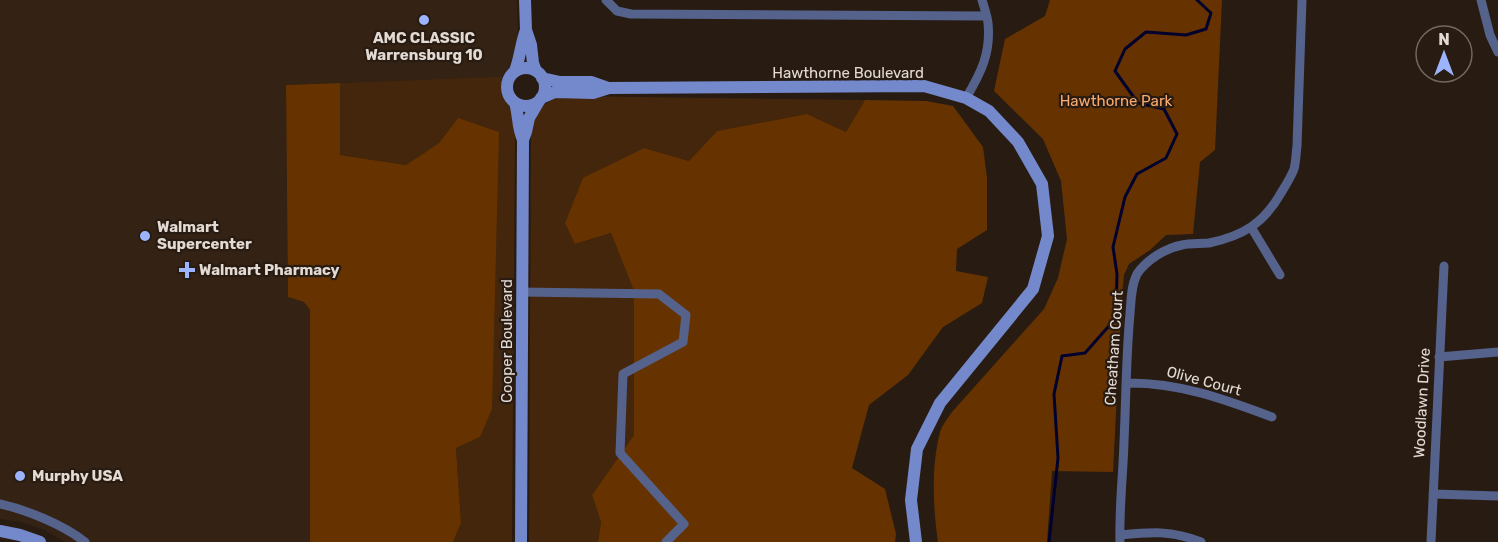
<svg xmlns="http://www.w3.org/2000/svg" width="1498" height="542" font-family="Rubik,sans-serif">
  <rect width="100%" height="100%" fill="#281b12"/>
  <path fill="#342214" d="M 0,0 L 517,0 L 518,43 L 514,63 L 502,77 L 286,85 L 288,297 L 304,302 L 310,310 L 310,542 L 65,542 L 44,530 L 21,522 L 0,519 Z"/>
  <path fill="#44260c" d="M 493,77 L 502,77 C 498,99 506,97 512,113 C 514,121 515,129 515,137 L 512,542 L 453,542 L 461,523 L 456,448 L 480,437 L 458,118 L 439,143 L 406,165 L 340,155 L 340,83 Z
    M 565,96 L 865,100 L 846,132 L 807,114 L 717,131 L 689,161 L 644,148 L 583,179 L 565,223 L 576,244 L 611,233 L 634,291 L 634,435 L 592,495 L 601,522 L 598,542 L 529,542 L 531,131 C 539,108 540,102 565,96 Z"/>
  <path fill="#630" d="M 1050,0 L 1222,0 L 1215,150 L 1200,162 L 1193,234 L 1166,235 L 1150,250 L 1129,264 L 1124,275 L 1122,293 L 1113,472 L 1052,471 L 1047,542 L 938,542 C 933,507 931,467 940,432 C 942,425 948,418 952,412 L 1044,309 L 1058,278 L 1067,239 L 1061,181 L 1043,139 L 994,91 L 1005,39 L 1045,16 Z
    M 340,83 L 340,155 L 406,165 L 439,143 L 458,118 L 499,132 L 492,409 L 480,437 L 456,448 L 461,523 L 453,542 L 310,542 L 310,310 L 304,302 L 288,297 L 286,85 Z
    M 865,100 L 926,101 L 953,106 L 983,147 L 987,178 L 987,230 L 957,249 L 956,271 L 988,277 L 982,303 L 943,327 L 908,375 L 869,405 L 852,468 L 885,489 L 896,534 L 895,542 L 598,542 L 601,522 L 592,495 L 634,435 L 634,291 L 611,233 L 575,244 L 565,223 L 583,178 L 644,148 L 689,161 L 717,131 L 807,114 L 846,132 Z"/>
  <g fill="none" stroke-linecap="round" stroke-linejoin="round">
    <path stroke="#02002d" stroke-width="3" d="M 1049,542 L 1058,458 L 1054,394 L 1062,356 L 1085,353 L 1116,318 L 1117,274 L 1113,247 L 1125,197 L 1137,174 L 1166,158 L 1177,134 L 1164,109 L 1138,103 L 1115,71 L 1125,49 L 1146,32 L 1186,35 L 1206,29 L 1211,13 L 1197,0"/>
    <path stroke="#54628c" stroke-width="9" d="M 606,0 L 617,11 L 631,14 L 986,16
      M 1481,0 L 1490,35 L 1498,52
      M 966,98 C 981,73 991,53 988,23 C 987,15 984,7 982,0
      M 1251,227 L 1280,275
      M 522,292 L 659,294 L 686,315 L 683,342 L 623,374 L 620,453 L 684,524 L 666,542
      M 1439,357 L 1498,352
      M 1126,383 C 1178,382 1224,399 1272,417
      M 1433,494 L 1498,496
      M 0,504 C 27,510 64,525 85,542
      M 1120,535 C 1150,532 1172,530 1201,542
      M 1120,542 C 1119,508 1123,475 1124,442 C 1126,399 1126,357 1130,314 C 1131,301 1131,286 1137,274 C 1146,260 1166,248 1182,245 C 1191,243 1200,244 1209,243 C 1243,236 1264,223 1281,193 C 1286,185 1291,177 1294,169 C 1296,162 1296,153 1297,146 L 1302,0
      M 1431,542 L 1444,266"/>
    <path stroke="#7389cc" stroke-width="12" d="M 525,0 L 526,30 L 531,45 L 533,63 L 536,71
      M507 87a19 19 0 1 1 38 0a19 19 0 1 1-38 0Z
      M 515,71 C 520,58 521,43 526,30
      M 542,78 L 560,82 L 591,82 L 608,88
      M 541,98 L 555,92 L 593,93 L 609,88 L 924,86 L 966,98 L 989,111 L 1018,142 L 1042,184 L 1048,236 L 1033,289 L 940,403 L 917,449 L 911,500 L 916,542
      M 515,103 C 519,116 517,126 523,140 L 521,542
      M 523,140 L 526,132 L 529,118 L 539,101
      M 0,531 L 20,535 L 40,542"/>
  </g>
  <g fill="#9cb4fd" stroke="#281b12" stroke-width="2">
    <circle cx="424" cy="20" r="6"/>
    <circle cx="145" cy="236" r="6"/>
    <path d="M184 261h6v6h6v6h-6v6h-6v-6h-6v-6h6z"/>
    <circle cx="20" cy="476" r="6"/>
  </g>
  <g text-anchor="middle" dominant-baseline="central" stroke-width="4.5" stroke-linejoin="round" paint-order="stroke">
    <g font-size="15" font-weight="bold" fill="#e3dad4" stroke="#281b12" text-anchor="start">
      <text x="424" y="38" text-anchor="middle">AMC CLASSIC<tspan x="424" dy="17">Warrensburg 10</tspan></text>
      <text x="157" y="227">Walmart<tspan x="157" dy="17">Supercenter</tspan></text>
      <text x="199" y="270">Walmart Pharmacy</text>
      <text x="32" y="476">Murphy USA</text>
    </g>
    <g font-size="15" fill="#e3dad4" stroke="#281b12">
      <text x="848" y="73">Hawthorne Boulevard</text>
      <text transform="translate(507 341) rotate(-90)">Cooper Boulevard</text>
      <text transform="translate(1114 348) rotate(-86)">Cheatham Court</text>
      <text transform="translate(1204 381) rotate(15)">Olive Court</text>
      <text transform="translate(1422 403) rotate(-87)">Woodlawn Drive</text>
    </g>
    <g font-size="15" fill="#fbab6d" stroke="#281b12">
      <text x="1116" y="101">Hawthorne Park</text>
    </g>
  </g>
  <g transform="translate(1444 54)"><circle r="28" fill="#281b12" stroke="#736760" stroke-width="1.5"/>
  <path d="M0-4.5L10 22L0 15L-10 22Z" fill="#9cb4fd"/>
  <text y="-9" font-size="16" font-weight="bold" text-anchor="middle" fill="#e3dad4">N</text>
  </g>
</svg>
